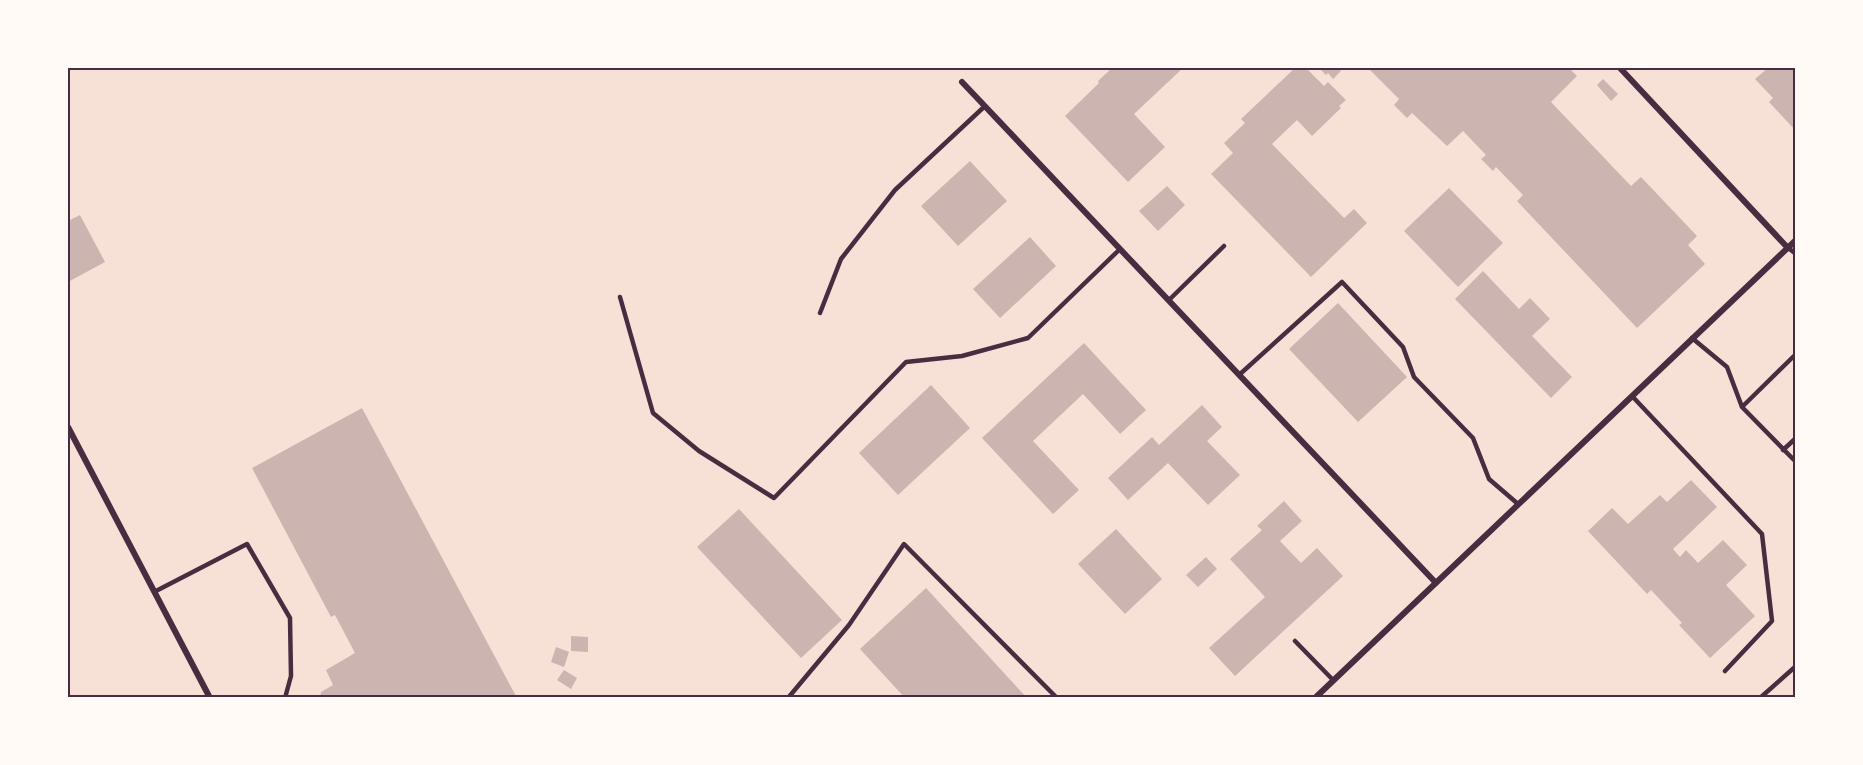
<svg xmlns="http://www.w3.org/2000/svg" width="1863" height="765" font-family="'Fira Sans',sans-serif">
  <rect width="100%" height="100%" fill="#f7e1d7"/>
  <path fill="#ccb4b1" d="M 1112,68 L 1183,68 L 1134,114 L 1165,147 L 1128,182 L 1065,116 L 1099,83 L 1098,81 Z
    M 1295,68 L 1306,68 L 1324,86 L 1328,82 L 1346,100 L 1339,106 L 1341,108 L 1312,136 L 1297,120 L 1272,144 L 1344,218 L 1354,209 L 1367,223 L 1311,277 L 1211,174 L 1233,153 L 1224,143 L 1245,123 L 1241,119 Z
    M 1319,68 L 1338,68 L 1341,71 L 1333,79 L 1328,73 L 1326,75 Z
    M 1368,68 L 1569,68 L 1577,76 L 1551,102 L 1631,186 L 1641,177 L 1697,236 L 1688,245 L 1705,264 L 1637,328 L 1517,201 L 1523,195 L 1496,167 L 1493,171 L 1481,159 L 1486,155 L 1463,131 L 1447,146 L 1412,113 L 1407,118 L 1394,105 L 1399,99 Z
    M 1768,68 L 1796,68 L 1796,131 L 1769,102 L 1773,98 L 1755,79 Z
    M 1603,79 L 1618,94 L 1611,101 L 1597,85 Z
    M 970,161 L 1007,201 L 958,246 L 921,206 Z
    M 1167,186 L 1185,205 L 1158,231 L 1139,211 Z
    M 1449,188 L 1503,243 L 1458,287 L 1404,231 Z
    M 80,215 L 105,262 L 68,282 L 68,221 Z
    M 1030,237 L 1056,266 L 1000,318 L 973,289 Z
    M 1483,271 L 1519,309 L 1530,298 L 1550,319 L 1532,336 L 1572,377 L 1551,398 L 1455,299 Z
    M 1338,303 L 1407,377 L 1358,422 L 1289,349 Z
    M 1084,343 L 1146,410 L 1120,434 L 1083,394 L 1033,441 L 1079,490 L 1053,514 L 982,438 Z
    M 931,385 L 970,428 L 898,495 L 859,453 Z
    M 1202,405 L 1222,427 L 1207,441 L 1240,475 L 1208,505 L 1168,463 L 1128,500 L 1108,478 L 1152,437 L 1159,445 Z
    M 362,408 L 517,698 L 320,698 L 321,692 L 333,685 L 326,670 L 355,653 L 335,615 L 331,617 L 252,468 Z
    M 1691,480 L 1717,507 L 1673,549 L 1680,557 L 1686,550 L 1698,563 L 1723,540 L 1747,565 L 1726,585 L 1755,616 L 1710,658 L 1679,625 L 1682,623 L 1651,590 L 1647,594 L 1588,531 L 1612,508 L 1628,524 L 1660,495 L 1667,502 Z
    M 1284,501 L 1302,521 L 1280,541 L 1301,563 L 1317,548 L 1343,576 L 1235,676 L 1209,648 L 1265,597 L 1230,559 L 1262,530 L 1257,526 Z
    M 739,509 L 842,620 L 801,658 L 697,547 Z
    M 1116,529 L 1162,579 L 1125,614 L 1078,564 Z
    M 1206,557 L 1217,569 L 1198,587 L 1186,575 Z
    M 926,588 L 1027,698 L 905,698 L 860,649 Z
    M 571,636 L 588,637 L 588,652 L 571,651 Z
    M 556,647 L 569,652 L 564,667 L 551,662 Z
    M 564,670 L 577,678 L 571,689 L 557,680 Z"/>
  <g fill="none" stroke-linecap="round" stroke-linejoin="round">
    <path stroke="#4a2c40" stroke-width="4.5" d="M 1787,247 L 1796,254
      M 620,297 L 653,413 L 699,451 L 774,498 L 906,362 L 962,356 L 1028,338 L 1120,249
      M 1169,300 L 1224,246
      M 820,313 L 841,259 L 895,190 L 985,106
      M 1692,338 L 1727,367 L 1742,407 L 1796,462
      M 1239,375 L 1342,282 L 1403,347 L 1414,377 L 1473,438 L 1489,479 L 1518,504
      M 1632,396 L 1762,534 L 1772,621 L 1725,671
      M 1742,407 L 1796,354
      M 1783,450 L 1796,438
      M 154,592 L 247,544 L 290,618 L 291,676 L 285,698
      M 1295,641 L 1333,680
      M 788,698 L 849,625 L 904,544 L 1057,698
      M 1760,698 L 1796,666"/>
    <path stroke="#4a2c40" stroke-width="6" d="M 1620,68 L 1787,247
      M 962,82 L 1436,583
      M 68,427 L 210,698
      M 1315,698 L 1796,240"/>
  </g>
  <rect width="1863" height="765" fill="none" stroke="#fffaf5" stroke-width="138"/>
  <rect x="69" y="69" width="1725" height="627" fill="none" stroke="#4a2c40" stroke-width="2"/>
</svg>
